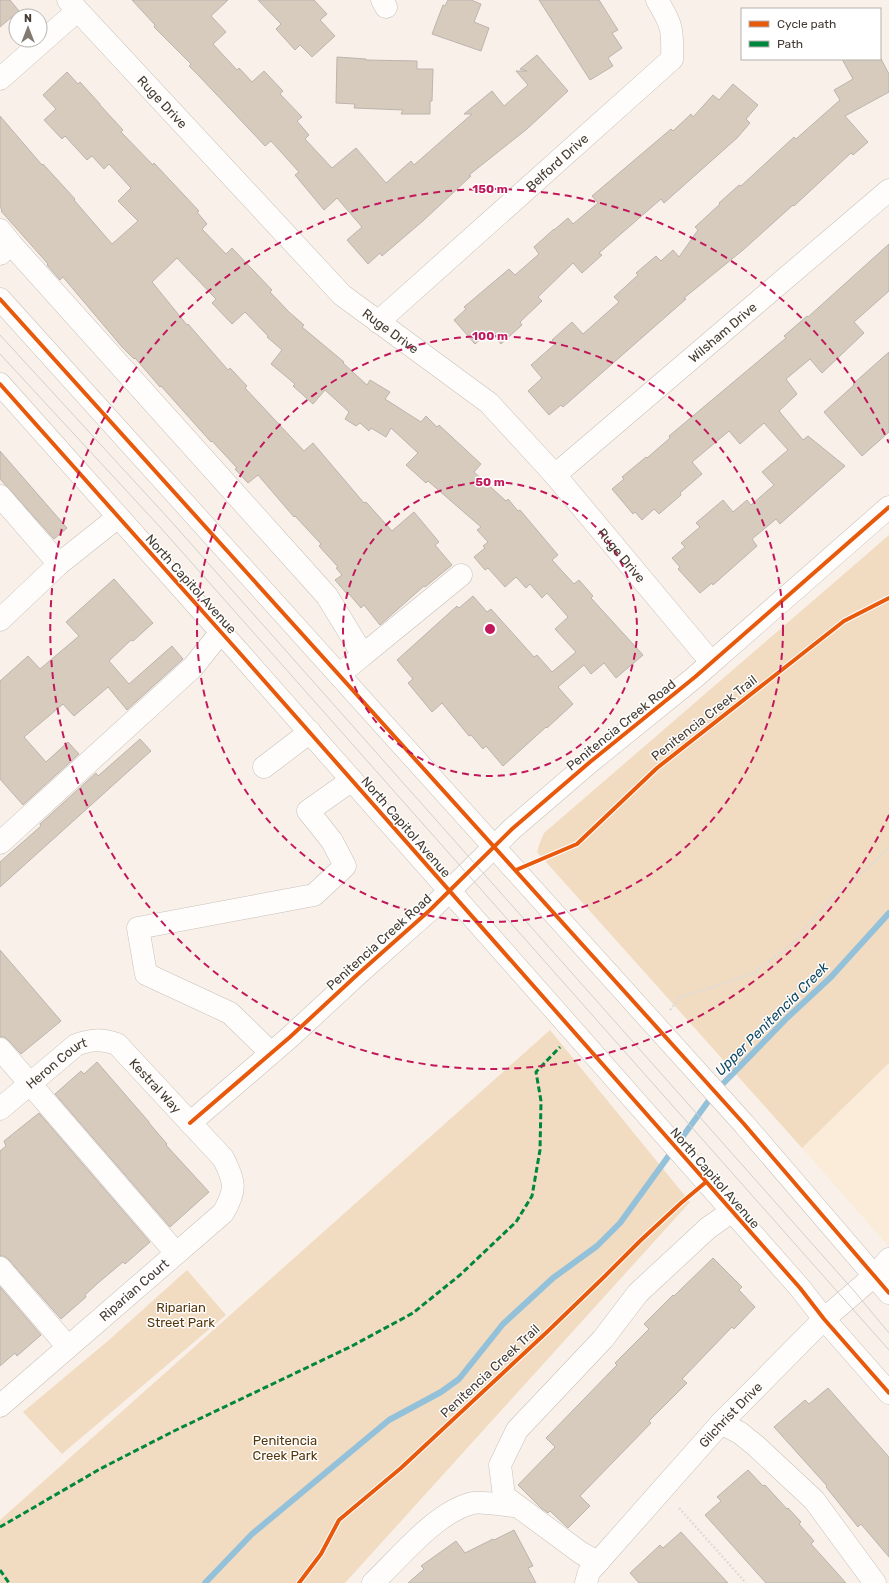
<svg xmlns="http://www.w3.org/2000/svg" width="889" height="1583" font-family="Rubik,sans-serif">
  <rect width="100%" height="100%" fill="#f9f1e9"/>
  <path fill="#fbecda" d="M 889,1063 L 889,1247 L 802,1148 Z"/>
  <path fill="#f1dbc1" d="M 889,535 L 889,1063 L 802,1148 L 537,852 L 539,845 L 544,833 Z
    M 550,1030 L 690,1202 L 345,1583 L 0,1583 L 0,1520 Z
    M 187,1270 L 226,1315 L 62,1454 L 23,1412 L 109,1340 Z"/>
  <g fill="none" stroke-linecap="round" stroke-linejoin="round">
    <path stroke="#94c1da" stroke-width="6" d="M 678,1143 L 715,1092 L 787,1018 L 831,977 L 889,913
      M 205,1583 L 252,1534 L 389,1420 L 441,1392 L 459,1379 L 503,1324 L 553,1278 L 597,1246 L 620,1223 L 673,1150"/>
  </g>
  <path fill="#d7cbbe" stroke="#bcb4ad" d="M 0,0 L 10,0 L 19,11 L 0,27 Z
    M 132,0 L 228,0 L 211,16 L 226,32 L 213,44 L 237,70 L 239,68 L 252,82 L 264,71 L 283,91 L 280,94 L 302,117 L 297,121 L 309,135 L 305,139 L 332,168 L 356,148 L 386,183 L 411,161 L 414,165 L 472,114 L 464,114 L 492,91 L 504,106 L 528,85 L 516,71 L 527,71 L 520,69 L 537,55 L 568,91 L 527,129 L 469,175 L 471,176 L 424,220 L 382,256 L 380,253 L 368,264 L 347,240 L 362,227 L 337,198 L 324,210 L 295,175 L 299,172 L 271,141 L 265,146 L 199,76 L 189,66 L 191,64 L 154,27 L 155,25 Z
    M 258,0 L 314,0 L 327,14 L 320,20 L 335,36 L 312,57 L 300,45 L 295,50 L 276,29 L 281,24 Z
    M 448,0 L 471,0 L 481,4 L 474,22 L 489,28 L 481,51 L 432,34 L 443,5 L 445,6 Z
    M 539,0 L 599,0 L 618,30 L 612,33 L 622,48 L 608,58 L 613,66 L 590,80 Z
    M 337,57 L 366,59 L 366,60 L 417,61 L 417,69 L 433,69 L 432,101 L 430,101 L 430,114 L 401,114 L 403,110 L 354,108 L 355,104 L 336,103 Z
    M 842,59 L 881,59 L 889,74 L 889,92 L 845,116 L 868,142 L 853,155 L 851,153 L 794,206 L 793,205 L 743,250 L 684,298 L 686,299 L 563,407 L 561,405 L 549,415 L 528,391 L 542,378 L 531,365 L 555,344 L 552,340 L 572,322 L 583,334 L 619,302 L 614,297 L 638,275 L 636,273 L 656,256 L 661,261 L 673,250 L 679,257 L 698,230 L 695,227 L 720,204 L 719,203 L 739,185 L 741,186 L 794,137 L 796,139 L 840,100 L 834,90 L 853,79 Z
    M 67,72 L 78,84 L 80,82 L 100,104 L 100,105 L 123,130 L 121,132 L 153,165 L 154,163 L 199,211 L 197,212 L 207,224 L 202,229 L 226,254 L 232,248 L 272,290 L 270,292 L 289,312 L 304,325 L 302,327 L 344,362 L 343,363 L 367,385 L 370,380 L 390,392 L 385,399 L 421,422 L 426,416 L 437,427 L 439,425 L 481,464 L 474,472 L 506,501 L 508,499 L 518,511 L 520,510 L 558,555 L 552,560 L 574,584 L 579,580 L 593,596 L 591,598 L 643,655 L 616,678 L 604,663 L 591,674 L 584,665 L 558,687 L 573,704 L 547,728 L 546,727 L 503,766 L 486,746 L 483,749 L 471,735 L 469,736 L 442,703 L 432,712 L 408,683 L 413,679 L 397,660 L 457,606 L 459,608 L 473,596 L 487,612 L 491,609 L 534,657 L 537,655 L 552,672 L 576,652 L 555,629 L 568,617 L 547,593 L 542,598 L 530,584 L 526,588 L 516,577 L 505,587 L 488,568 L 485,570 L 474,557 L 485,548 L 483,546 L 488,542 L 477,530 L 481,527 L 428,481 L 426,483 L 406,465 L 418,453 L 391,428 L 386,437 L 371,428 L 369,431 L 360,423 L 356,426 L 345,419 L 349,412 L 325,390 L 313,404 L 293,386 L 295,384 L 271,364 L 282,350 L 267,337 L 268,336 L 245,312 L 232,324 L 212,303 L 216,299 L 177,258 L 152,282 L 187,325 L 188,324 L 228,370 L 230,368 L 247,386 L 245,388 L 304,451 L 313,443 L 364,503 L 366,502 L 392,531 L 414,512 L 439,542 L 435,545 L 452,565 L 425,587 L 424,586 L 380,625 L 364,605 L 361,608 L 349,594 L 348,595 L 335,580 L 342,575 L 336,568 L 338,567 L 319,546 L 321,544 L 295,516 L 294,517 L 258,475 L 248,483 L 235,469 L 237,468 L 212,441 L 211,442 L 161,386 L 160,387 L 135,358 L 134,359 L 122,347 L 63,277 L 60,280 L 47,265 L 48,264 L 1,211 L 2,210 L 0,207 L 0,116 L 42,165 L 43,164 L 75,199 L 74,200 L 112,244 L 138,221 L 118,201 L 131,188 L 109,164 L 104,169 L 92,156 L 87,160 L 65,136 L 62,139 L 44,120 L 56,109 L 43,95 Z
    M 733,84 L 758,105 L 746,119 L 750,123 L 737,138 L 664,203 L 661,199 L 599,253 L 602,255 L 582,273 L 573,263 L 538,297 L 542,301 L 520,322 L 522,325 L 501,344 L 490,331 L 475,344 L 454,320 L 466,309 L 464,307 L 509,269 L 515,275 L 539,254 L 534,247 L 554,229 L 554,230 L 568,218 L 573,224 L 598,203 L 592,196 L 671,129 L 673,131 L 691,114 L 693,117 L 713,95 L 719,100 Z
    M 889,244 L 889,291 L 854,322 L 864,333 L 822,373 L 810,359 L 786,379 L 797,394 L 779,411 L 803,440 L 808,436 L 845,466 L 780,524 L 776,519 L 752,539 L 757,546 L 713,585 L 712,583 L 700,593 L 678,569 L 680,567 L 672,558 L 685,547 L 681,543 L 700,527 L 696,523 L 723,500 L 733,512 L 747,500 L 751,505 L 774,485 L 762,472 L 788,450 L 764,423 L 740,444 L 729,431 L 692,462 L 702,474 L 680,493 L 681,495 L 659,514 L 654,509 L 642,520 L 635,512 L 633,514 L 612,489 L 624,479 L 622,477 L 646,457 L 647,458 L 670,438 L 669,436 L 786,338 L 784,336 L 807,316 L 808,317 Z
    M 889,352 L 889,432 L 862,456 L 824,412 L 854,385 L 853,384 Z
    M 0,451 L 67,528 L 54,539 L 0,479 Z
    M 114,579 L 153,623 L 133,641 L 131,640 L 109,661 L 129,684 L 172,646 L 183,659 L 127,710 L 108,687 L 74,716 L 63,704 L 24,737 L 46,762 L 68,742 L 79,754 L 23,805 L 0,779 L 0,681 L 28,656 L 40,669 L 79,636 L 66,622 Z
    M 140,739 L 151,751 L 0,887 L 0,862 L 41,826 L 40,824 L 96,773 L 98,776 Z
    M 0,950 L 61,1021 L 21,1054 L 9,1041 L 4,1037 L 0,1037 Z
    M 97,1062 L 149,1122 L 149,1123 L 167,1144 L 166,1145 L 209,1192 L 170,1227 L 55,1094 L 81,1071 L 84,1074 Z
    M 39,1113 L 150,1242 L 125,1264 L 123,1262 L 98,1283 L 85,1295 L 86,1297 L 61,1319 L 9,1260 L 4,1256 L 0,1256 L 0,1151 L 6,1146 L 4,1141 Z
    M 713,1258 L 742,1287 L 739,1290 L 755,1307 L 734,1329 L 732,1327 L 682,1379 L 687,1383 L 649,1421 L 651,1423 L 580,1496 L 590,1506 L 568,1528 L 550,1511 L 548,1513 L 541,1508 L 518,1485 L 555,1447 L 546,1438 L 617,1365 L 615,1363 L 649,1329 L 644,1324 L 673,1295 L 674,1296 Z
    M 0,1287 L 41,1335 L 17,1356 L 15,1353 L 0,1366 Z
    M 828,1388 L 889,1457 L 889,1557 L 861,1524 L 858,1527 L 826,1487 L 827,1486 L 774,1427 L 805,1400 L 809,1404 Z
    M 748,1470 L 763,1486 L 765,1485 L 787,1509 L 788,1508 L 801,1522 L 799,1524 L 814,1541 L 811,1544 L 846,1583 L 766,1583 L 705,1515 L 721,1501 L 717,1497 Z
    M 514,1530 L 533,1566 L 528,1568 L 536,1583 L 408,1583 L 424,1569 L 421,1566 L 456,1541 L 465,1553 L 493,1539 L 494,1540 Z
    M 681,1532 L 728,1583 L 639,1583 L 630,1573 L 660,1545 L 663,1548 Z"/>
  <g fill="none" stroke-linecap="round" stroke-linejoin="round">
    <g stroke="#c7c0b8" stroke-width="23">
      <g id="minor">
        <path id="s1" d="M 68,0 L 342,295 L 489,403 L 555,475 L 711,662"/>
        <path d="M 382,0 L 386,7"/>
        <path d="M 0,79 L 77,11"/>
        <path d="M 0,230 L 11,244"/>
        <path d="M 0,254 L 11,244 L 327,596 L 363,655 L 340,674"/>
        <path id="s2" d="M 378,322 L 672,59 C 673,29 672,25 657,0"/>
        <path id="s3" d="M 555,475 L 889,190"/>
        <path d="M 0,496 L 59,564"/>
        <path d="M 0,620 L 59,564 L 118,517"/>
        <path d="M 363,655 L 461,575"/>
        <path d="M 264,767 L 310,732"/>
        <path d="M 0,843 L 193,667 L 221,632"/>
        <path d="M 0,1049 L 176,1253"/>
        <path d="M 271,1053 L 230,1013 L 146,974 L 138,928 L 314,895 L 345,866 L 332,841 L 308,811 L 352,780"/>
        <path id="s4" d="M 0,1109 L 76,1045 C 92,1039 100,1039 117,1044 L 223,1158 C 235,1181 237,1190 223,1213 L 0,1406"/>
        <path d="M 190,1123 L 290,1037 L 358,974 L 430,910 L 512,829 L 590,762 L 695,677 L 889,507"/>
        <path d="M 0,1268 L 68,1347"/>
        <path d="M 721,1423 L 740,1433 L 755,1445 L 814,1500 L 875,1583"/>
        <path d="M 598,1562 L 581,1553 L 504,1496 L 500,1465 L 517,1430 L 603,1339 L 638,1293 L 708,1228 L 731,1212"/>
        <path d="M 373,1583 C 399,1558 437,1511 473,1503 C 483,1501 506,1506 516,1506"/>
        <path id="s5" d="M 586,1583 L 589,1572 L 598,1562 L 721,1423 L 824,1319 L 874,1276 L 889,1259"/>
      </g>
    </g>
    <g stroke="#c7c0b8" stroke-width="23">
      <path id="major" d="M 0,299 L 744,1124 L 889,1293
        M 0,384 L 237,650 L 800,1288 L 824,1319 L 889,1393"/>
    </g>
    <path stroke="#dedcd9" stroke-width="2.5" stroke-dasharray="2 2" stroke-linecap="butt" d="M 670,1010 L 680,997 L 705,990 L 754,973 L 793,943 L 830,900 L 878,859 L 889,846
      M 679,1508 L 746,1583"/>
    <use href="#minor" stroke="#fefdfc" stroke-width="22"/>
    <use href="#major" stroke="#fefdfc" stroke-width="22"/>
    <path stroke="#d1cfcd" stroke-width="1" d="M 0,335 L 169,519 L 855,1292 L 889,1333
      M 0,354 L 160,527 L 889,1350"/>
    <path stroke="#00873e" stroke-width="3" stroke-dasharray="6 3" stroke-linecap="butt" d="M 0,1527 L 100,1469 L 174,1431 L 350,1347 L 413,1313 L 460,1275 L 516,1222 L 532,1196 L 540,1150 L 541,1101 L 536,1072 L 560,1047
      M 0,1570 L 9,1583"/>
    <g stroke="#fff" stroke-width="6">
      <path id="cycleway" d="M 0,299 L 744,1124 L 889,1293
        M 0,384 L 237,650 L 800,1288 L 824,1319 L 889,1393
        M 516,870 L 577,844 L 657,768 L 844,621 L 889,598
        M 190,1123 L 290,1037 L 358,974 L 430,910 L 512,829 L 590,762 L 695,677 L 889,507
        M 299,1583 L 321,1554 L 339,1520 L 401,1468 L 547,1332 L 604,1277 L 640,1241 L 681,1203 L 706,1182"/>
    </g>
    <use href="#cycleway" stroke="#e8590c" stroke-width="4"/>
  </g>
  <g fill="none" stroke="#c2185b" stroke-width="2" stroke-dasharray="7 5">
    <circle cx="490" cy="629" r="147"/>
    <circle cx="490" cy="629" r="293"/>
    <path d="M889 815A440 440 0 1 1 889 443"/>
  </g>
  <g text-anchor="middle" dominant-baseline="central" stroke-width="3" stroke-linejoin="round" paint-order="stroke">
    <g font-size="13" fill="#433b31" stroke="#fff">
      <text stroke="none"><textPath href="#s1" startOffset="139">Ruge Drive</textPath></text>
      <text stroke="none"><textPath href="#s2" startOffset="240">Belford Drive</textPath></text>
      <text stroke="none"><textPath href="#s1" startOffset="463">Ruge Drive</textPath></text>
      <text stroke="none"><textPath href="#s3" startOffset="220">Wilsham Drive</textPath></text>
      <text stroke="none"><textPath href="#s1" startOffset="787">Ruge Drive</textPath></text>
      <text transform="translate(191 584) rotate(48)">North Capitol Avenue</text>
      <text transform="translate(704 718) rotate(-38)">Penitencia Creek Trail</text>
      <text transform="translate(621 725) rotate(-39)">Penitencia Creek Road</text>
      <text transform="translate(406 827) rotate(49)">North Capitol Avenue</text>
      <text transform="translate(379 942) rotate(-42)">Penitencia Creek Road</text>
      <text stroke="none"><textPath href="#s4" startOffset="73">Heron Court</textPath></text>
      <text stroke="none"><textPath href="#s4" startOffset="198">Kestral Way</textPath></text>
      <text transform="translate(715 1178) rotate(49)">North Capitol Avenue</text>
      <text transform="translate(134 1290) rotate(-41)">Riparian Court</text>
      <text transform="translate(490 1371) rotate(-43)">Penitencia Creek Trail</text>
      <text stroke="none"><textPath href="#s5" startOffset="223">Gilchrist Drive</textPath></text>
    </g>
    <g font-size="13" fill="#57380d" stroke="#fff">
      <text x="181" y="1307">Riparian<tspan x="181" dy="15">Street Park</tspan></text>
      <text x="285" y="1440">Penitencia<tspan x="285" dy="15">Creek Park</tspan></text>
    </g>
    <g font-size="14" font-style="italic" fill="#134a65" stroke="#fff">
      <text transform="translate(772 1019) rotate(-45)">Upper Penitencia Creek</text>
    </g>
  </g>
  <circle cx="490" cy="629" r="6" fill="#c2185b" stroke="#fff" stroke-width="2"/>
  <g font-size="12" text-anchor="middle" font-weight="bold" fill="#c2185b" stroke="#fff" stroke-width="3" stroke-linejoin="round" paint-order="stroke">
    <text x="490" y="193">150 m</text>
    <text x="490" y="340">100 m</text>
    <text x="490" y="486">50 m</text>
  </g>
  <rect x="741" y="8" width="140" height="52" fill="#ffffff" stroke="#b4b1ad"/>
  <rect x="749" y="21" width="20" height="6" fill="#e8590c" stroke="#b4b1ad"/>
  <text x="777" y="28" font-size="12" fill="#433b31">Cycle path</text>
  <rect x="749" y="41" width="20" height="6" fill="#00873e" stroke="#b4b1ad"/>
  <text x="777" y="48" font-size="12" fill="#433b31">Path</text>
  <g transform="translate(28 28)"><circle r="19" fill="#ffffff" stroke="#b4b1ad"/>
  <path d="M0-3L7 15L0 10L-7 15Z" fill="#837b71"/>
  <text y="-6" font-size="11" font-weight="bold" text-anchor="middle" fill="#433b31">N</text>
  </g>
</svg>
